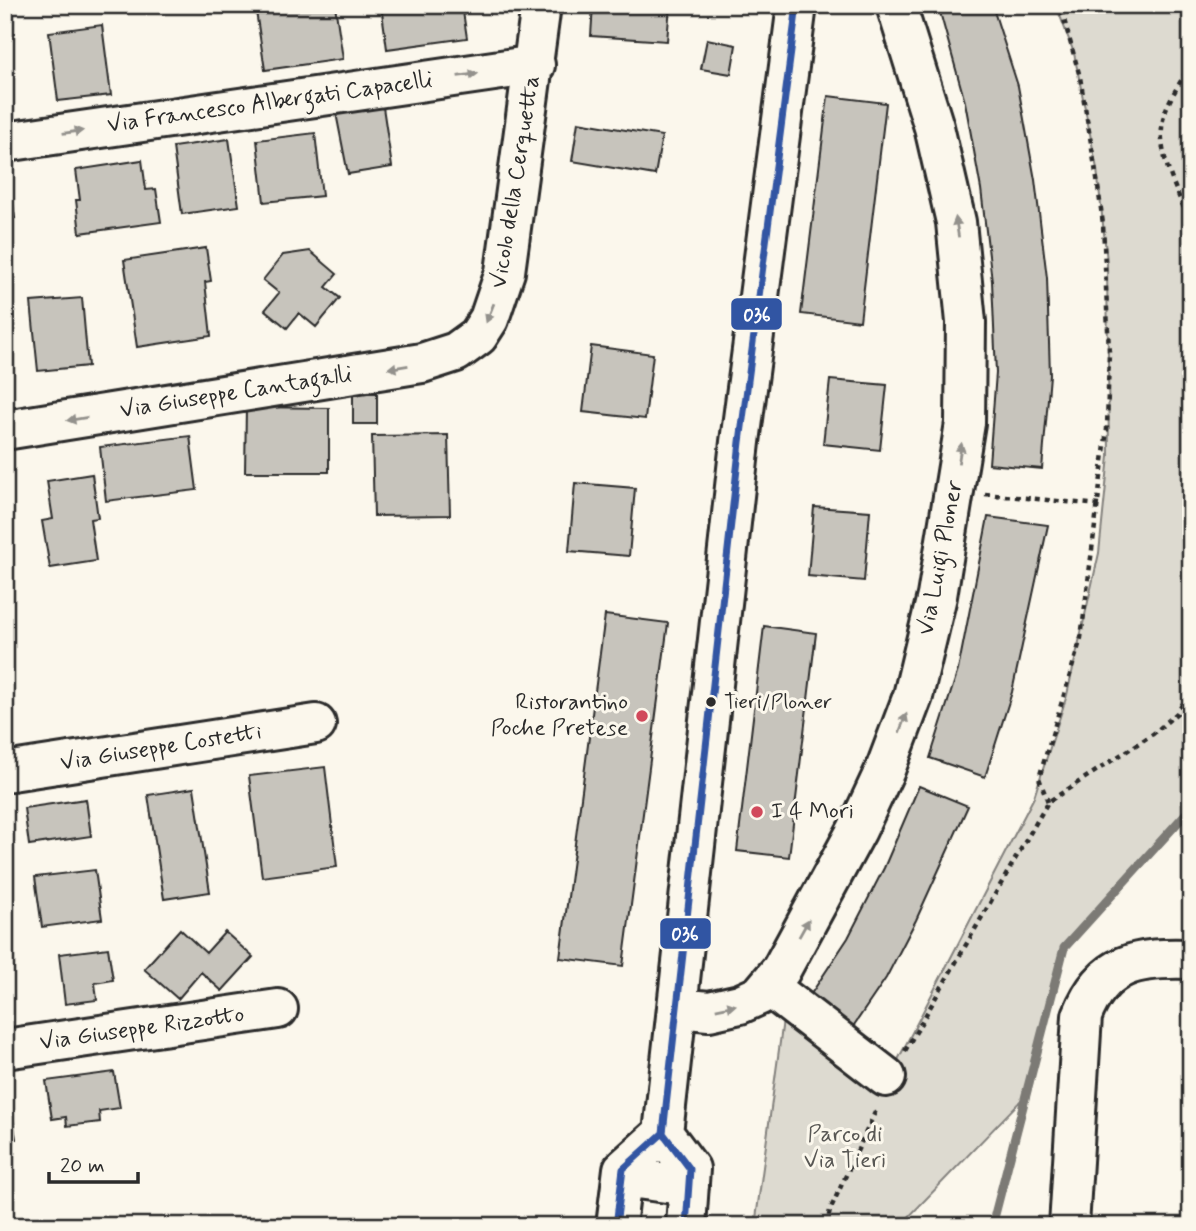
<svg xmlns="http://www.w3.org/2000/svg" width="1196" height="1231" font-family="Mynerve,sans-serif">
  <rect width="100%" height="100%" fill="#fbf7ec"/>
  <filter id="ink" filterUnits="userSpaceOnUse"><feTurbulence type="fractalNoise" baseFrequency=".0143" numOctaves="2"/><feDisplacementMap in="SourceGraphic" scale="14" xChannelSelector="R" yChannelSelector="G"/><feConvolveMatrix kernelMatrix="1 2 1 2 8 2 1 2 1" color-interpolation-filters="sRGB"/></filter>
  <g filter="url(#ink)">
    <path fill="#dddad0" stroke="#84827e" stroke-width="2" d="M 1056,5 L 1191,5 L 1191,823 L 1180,820 L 1064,948 L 1028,1093 L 900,1226 L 755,1226 L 783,1020 L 886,1083 L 1034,797 L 1067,695 L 1099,553 L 1109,456 L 1107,261 L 1097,169 L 1074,53 Z"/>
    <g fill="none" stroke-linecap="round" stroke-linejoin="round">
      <path stroke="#7b7a75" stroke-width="9" d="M 992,1226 L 1064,948 L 1191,808"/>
    </g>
    <path fill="#c7c4bc" stroke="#2b2b2b" stroke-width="2" d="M 255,5 L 335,5 L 343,59 L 265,70 Z
      M 381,5 L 462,5 L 467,38 L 387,49 Z
      M 593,5 L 670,5 L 667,41 L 591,36 Z
      M 938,5 L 992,5 L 1018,86 L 1035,180 L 1047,278 L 1050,375 L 1042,469 L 989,464 L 996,373 L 992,281 L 981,189 L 965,102 Z
      M 102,25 L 111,95 L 58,101 L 49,32 Z
      M 707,39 L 736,45 L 731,74 L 701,69 Z
      M 828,96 L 886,103 L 860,321 L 801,314 Z
      M 383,107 L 392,167 L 348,174 L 336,113 Z
      M 578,122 L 662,136 L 655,175 L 572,161 Z
      M 315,133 L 322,196 L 264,202 L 257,140 Z
      M 229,139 L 239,206 L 182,214 L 173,147 Z
      M 142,160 L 146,190 L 156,189 L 161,222 L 80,233 L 76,200 L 80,200 L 76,170 Z
      M 7,163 L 15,218 L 5,219 L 5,164 Z
      M 206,248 L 211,281 L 205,282 L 211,336 L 137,347 L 124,260 Z
      M 310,251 L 337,274 L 326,287 L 340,298 L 316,327 L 299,313 L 287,328 L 265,310 L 279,293 L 263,280 L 283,255 Z
      M 82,298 L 88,366 L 38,371 L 31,302 Z
      M 591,346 L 653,354 L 645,419 L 583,412 Z
      M 830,380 L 887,385 L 880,450 L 823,444 Z
      M 353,393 L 377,393 L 377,424 L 353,424 Z
      M 246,407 L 329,408 L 329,472 L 245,472 Z
      M 448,435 L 450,515 L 374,516 L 372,436 Z
      M 190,436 L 197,490 L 106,501 L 100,447 Z
      M 92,474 L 98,518 L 90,519 L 96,561 L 50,568 L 42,521 L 53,519 L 47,481 Z
      M 575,483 L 635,488 L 629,556 L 569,551 Z
      M 814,507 L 870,511 L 864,581 L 808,576 Z
      M 988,517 L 1048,525 L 1012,692 L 985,777 L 930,758 L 958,670 Z
      M 605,615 L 668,623 L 623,966 L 560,958 Z
      M 764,626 L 816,633 L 789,857 L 737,851 Z
      M 325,767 L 337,867 L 262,877 L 249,776 Z
      M 919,786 L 968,806 L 916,920 L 886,978 L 852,1028 L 807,1000 L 848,938 L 884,868 Z
      M 194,788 L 210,892 L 164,899 L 148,795 Z
      M 86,799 L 91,836 L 29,845 L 24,808 Z
      M 95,870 L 102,919 L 42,927 L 35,877 Z
      M 180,929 L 206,953 L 225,932 L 253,957 L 222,991 L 201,972 L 178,999 L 144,969 Z
      M 108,948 L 113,980 L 95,983 L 97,1000 L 65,1004 L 59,954 Z
      M 114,1072 L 120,1108 L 99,1111 L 100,1122 L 67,1126 L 66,1117 L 52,1119 L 46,1081 Z
      M 7,1083 L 16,1139 L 5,1141 L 5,1084 Z"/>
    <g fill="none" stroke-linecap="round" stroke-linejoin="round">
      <g stroke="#2b2b2b" stroke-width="44">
        <path id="minor" d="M 5,142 L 535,65
          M 5,430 L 422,363 L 456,352 L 478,336 L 489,319 L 505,272 L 541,5
          M 5,772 L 316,724
          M 768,986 L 886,1077
          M 678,1008 L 709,1011 L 740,1004 L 760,995 L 781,970 L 857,830 L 885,770 L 913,696 L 937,596 L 965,423 L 966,322 L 956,222 L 934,127 L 896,5
          M 5,1049 L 278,1009
          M 663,1133 L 690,1169 L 686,1226
          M 622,1177 L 689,1186
          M 616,1226 L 623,1169 L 663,1133 L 740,442 L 797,5
          M 1069,1226 L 1082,1016 C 1103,962 1138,957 1191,959"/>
      </g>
      <path stroke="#2b2b2b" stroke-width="4.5" stroke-dasharray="5 5" stroke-linecap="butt" d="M 1191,63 C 1183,79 1171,95 1165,112 C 1153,150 1177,190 1191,224
        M 985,494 L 1099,505
        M 1048,802 L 1039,778 L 1081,638 L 1107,429 L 1109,351 L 1103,224 L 1097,179 L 1080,77 L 1060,5
        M 905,1051 L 1048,802 L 1153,734 L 1177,713 L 1191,690
        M 827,1226 L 830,1210 L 877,1108"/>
      <use href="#minor" stroke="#fbf7ec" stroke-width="38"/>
      <g stroke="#fbf7ec" stroke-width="12">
        <path id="bus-1" d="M 663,1133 L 690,1169 L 686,1226
          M 616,1226 L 623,1169 L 663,1133 L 740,442 L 797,5"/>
      </g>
      <use href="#bus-1" stroke="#3155a3" stroke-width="7"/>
    </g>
    <defs><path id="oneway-solid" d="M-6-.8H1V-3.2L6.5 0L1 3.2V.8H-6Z" transform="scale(1.75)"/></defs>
    <g fill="#93918c">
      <use href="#oneway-solid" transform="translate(468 75) rotate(-8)"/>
      <use href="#oneway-solid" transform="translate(73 132) rotate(-8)"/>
      <use href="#oneway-solid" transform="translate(957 227) rotate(-99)"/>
      <use href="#oneway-solid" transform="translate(490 313) rotate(112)"/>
      <use href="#oneway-solid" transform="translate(398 367) rotate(171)"/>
      <use href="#oneway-solid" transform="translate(77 419) rotate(171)"/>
      <use href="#oneway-solid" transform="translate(960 453) rotate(-81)"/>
      <use href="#oneway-solid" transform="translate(903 723) rotate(-69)"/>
      <use href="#oneway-solid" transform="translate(804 928) rotate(-61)"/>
      <use href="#oneway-solid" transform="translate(726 1007) rotate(-12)"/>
    </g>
  </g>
  <circle fill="#2b2b2b" stroke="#fbf7ec" stroke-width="2.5" cx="711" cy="702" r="6"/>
  <g fill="#d1495b" stroke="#fbf7ec" stroke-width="2.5">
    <circle cx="642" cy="716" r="7"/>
    <circle cx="757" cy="812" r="7"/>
  </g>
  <g text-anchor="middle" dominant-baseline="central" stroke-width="6" stroke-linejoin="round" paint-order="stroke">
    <g font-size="21" fill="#2b2b2b" stroke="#fbf7ec" text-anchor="start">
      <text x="724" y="702">Tieri/Ploner</text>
    </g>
    <g font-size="23" fill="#2b2b2b" stroke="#fbf7ec">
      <text transform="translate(270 103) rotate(-8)">Via Francesco Albergati Capacelli</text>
      <text transform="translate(516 182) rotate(-81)">Vicolo della Cerquetta</text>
      <text transform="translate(236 393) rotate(-9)">Via Giuseppe Cantagalli</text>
      <text transform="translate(941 558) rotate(-79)">Via Luigi Ploner</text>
      <text transform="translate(161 748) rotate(-9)">Via Giuseppe Costetti</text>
      <text transform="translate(142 1029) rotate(-8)">Via Giuseppe Rizzotto</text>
    </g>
    <g font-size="23" fill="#2b2b2b" stroke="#fbf7ec" text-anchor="end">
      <text x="628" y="703">Ristorantino<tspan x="628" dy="26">Poche Pretese</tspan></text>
      <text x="771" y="812" text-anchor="start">I 4 Mori</text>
    </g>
    <g font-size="23" fill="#585754" stroke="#fbf7ec">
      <text x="845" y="1135">Parco di<tspan x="845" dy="26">Via Tieri</tspan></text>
    </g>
  </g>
  <g stroke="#fbf7ec" stroke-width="2.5">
    <rect x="730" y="297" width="53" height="34" rx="7" fill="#3155a3"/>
    <rect x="659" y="917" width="53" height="33" rx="7" fill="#3155a3"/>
  </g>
  <g font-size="19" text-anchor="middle" font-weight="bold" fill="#fff">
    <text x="757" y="321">036</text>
    <text x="685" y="940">036</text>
  </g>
  <rect width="1196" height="1231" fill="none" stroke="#fbf7ec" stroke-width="28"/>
  <rect x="14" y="14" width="1168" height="1203" fill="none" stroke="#2b2b2b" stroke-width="2.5" filter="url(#ink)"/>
  <path d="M49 1172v10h89v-10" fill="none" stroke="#2b2b2b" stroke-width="3.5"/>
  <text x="60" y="1172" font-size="21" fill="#2b2b2b" stroke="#fbf7ec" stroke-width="5" paint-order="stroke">20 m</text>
</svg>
